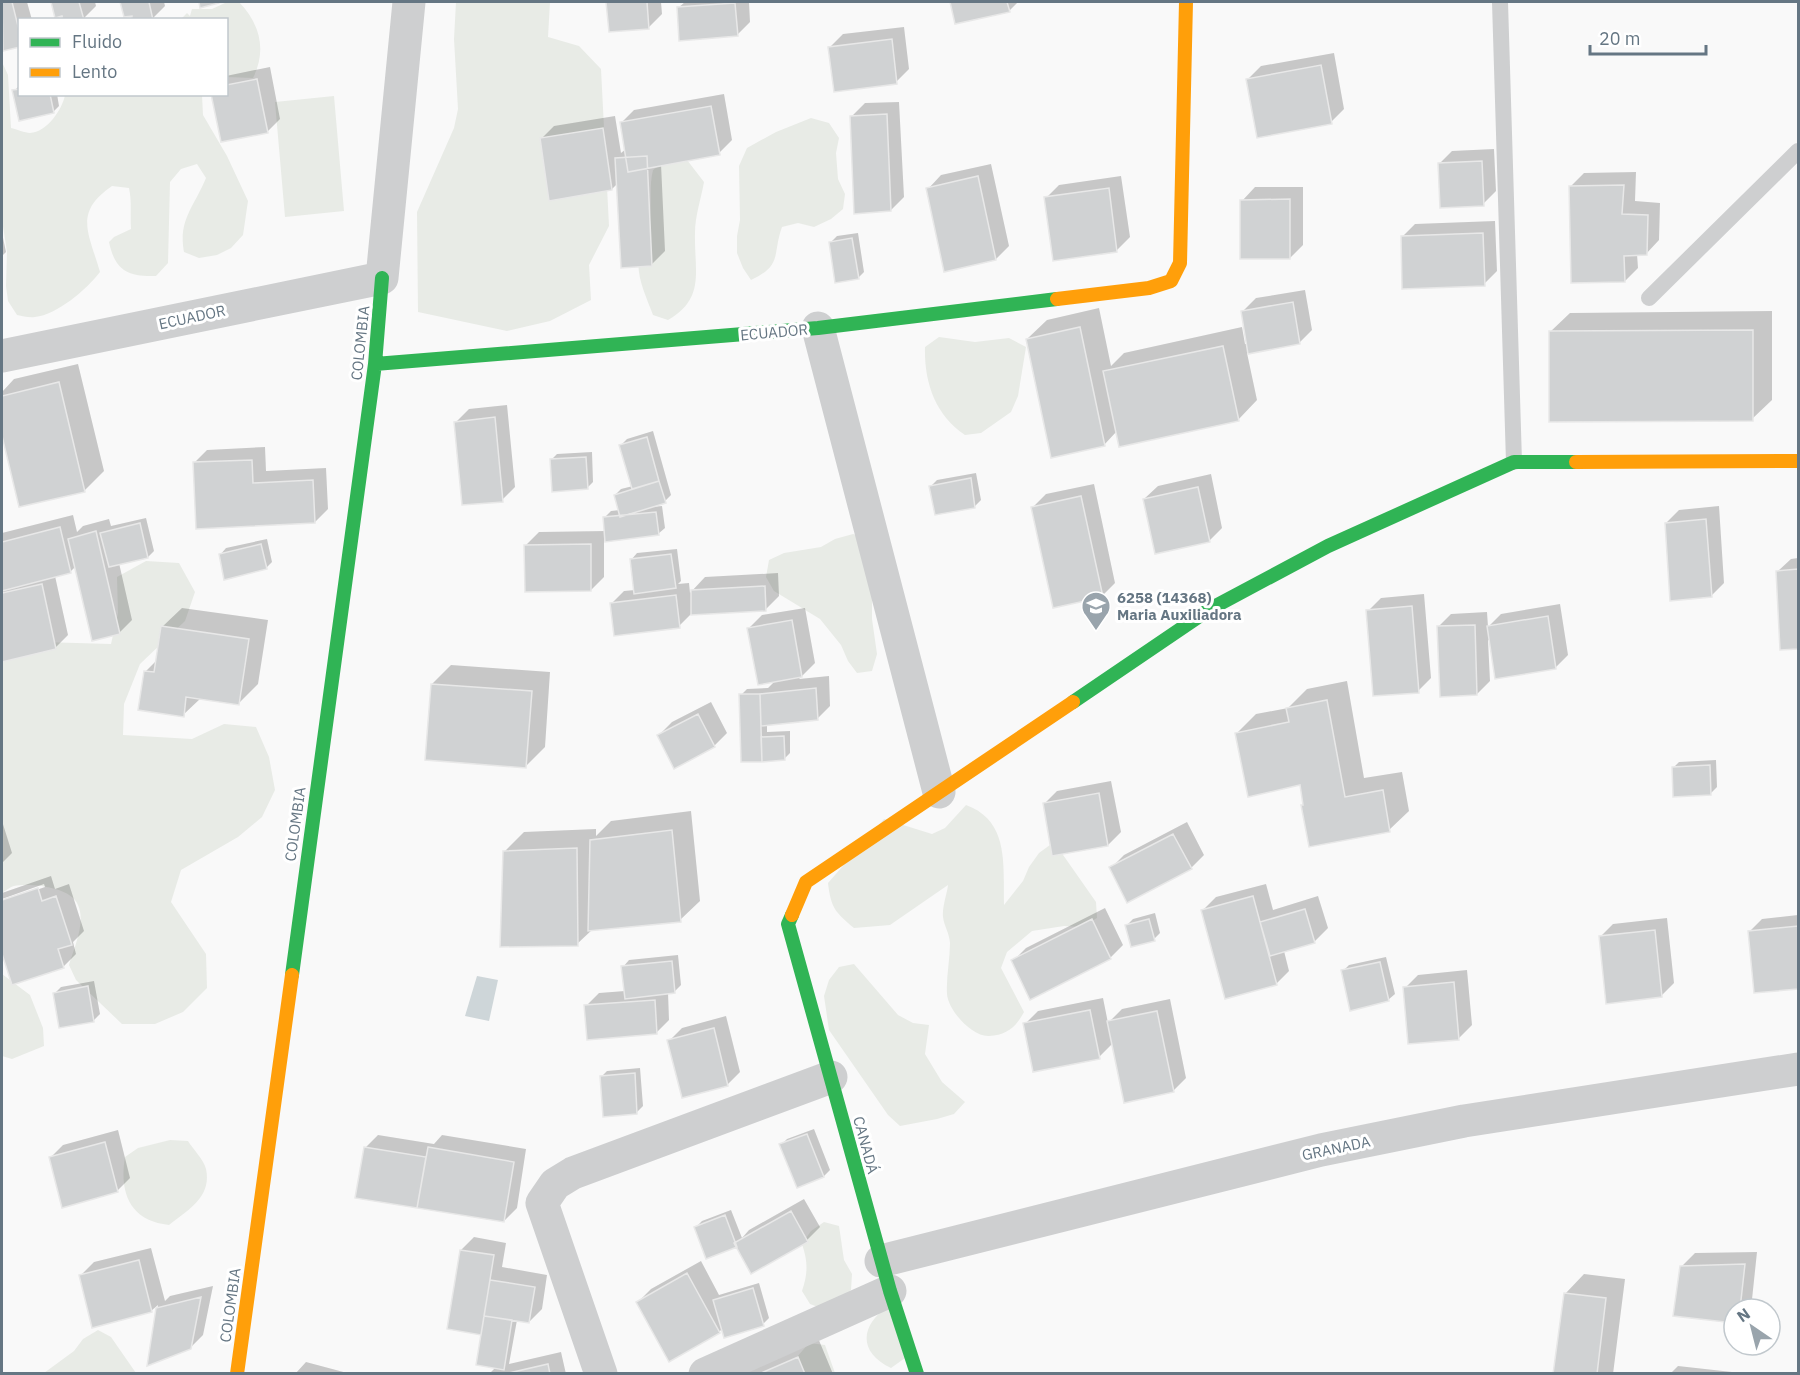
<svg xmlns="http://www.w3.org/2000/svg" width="1800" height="1375" font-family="'IBM Plex Sans',sans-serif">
  <rect width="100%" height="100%" fill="#f9f9f9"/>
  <path fill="#e8ebe6" d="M 239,2 C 260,24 267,50 253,78 L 227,77 L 226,20 L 181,19 L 187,13 L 190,16 L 192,9 L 212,9 L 225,3 Z
    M 456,2 L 550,2 L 548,37 L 579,46 L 601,69 L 609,226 L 589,265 L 591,300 L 550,321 L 507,331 L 418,312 L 417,212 L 454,128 L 458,109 L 454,39 Z
    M 2,62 L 8,75 L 11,128 C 16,129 25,133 30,133 C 47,132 62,110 65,95 L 202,95 L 203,115 L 227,156 L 248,201 L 243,235 L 231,248 L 217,255 L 199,258 L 184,252 C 178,220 194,207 206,178 L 197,164 L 181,169 L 170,182 L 168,263 L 156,276 C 127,277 115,270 109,242 L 114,237 L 131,229 C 130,215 132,202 129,188 L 112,186 C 73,213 89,233 100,272 C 87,289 57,315 35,317 C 29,318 23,316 17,315 L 8,301 L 6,286 L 7,252 L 2,220 Z
    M 334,96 L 344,211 L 285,217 L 275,102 Z
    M 811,118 L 829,123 L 839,138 L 836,153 L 838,179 L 845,194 L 843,209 L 831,219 L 814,227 L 798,223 L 782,227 C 772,255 783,265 751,280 L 743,268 L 737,253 L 737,236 L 740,220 L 739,166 L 747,148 L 776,132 Z
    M 684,156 L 704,182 C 701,199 695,216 695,233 C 694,271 706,298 668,320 L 653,315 C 646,296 634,273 640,252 C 643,240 648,228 650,216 C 652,200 649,186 653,170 L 667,160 Z
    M 939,337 L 975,342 L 1009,338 L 1026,347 L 1018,396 L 1011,412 L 981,433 L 965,435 C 935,415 924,382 925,347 Z
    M 853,534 L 868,539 L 872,571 L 872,619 L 877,654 L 872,671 L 857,673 L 848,661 L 841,645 L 820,619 L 774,591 L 766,577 L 769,560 L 784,553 L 821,547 L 835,539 Z
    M 146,561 L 179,563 L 195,592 L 185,621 L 140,664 L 124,704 L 123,735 L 192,739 L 224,724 L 256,727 L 269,757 L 275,790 L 262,817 L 238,837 L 181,870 L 171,902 L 206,954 L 207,988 L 183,1012 L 155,1024 L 122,1024 L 76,980 L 69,965 C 74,948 86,923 78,905 C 71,887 31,883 14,886 C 10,887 5,891 2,893 L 2,651 L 11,651 L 42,642 L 111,644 L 118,613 L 117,577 Z
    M 966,805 C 1010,821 1003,866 1004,905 L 1023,881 L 1029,867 L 1039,853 L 1054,842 L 1096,902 L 1097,918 L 1082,927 L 1064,926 L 1032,931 L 1007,952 L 1001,968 L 1024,1012 C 1016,1027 1007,1035 989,1036 C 972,1037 948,1010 947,994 C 946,977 950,960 950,943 C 949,932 944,926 943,917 C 942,907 947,894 948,885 L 890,925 L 854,928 C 835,912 831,908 828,883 L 884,819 L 932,834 L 945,828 Z
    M 854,964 L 898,1015 L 913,1023 L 929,1025 L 925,1054 L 942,1082 L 965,1102 L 954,1114 L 937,1119 L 900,1126 L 888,1115 L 829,1030 L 824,996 L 829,980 L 839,967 Z
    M 2,974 L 30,995 L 43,1028 L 44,1046 L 12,1059 L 2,1056 Z
    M 170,1140 L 188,1141 C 193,1149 204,1160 206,1169 C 212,1197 188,1210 169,1225 C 130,1221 119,1193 125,1157 L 138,1148 Z
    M 824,1222 L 839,1226 L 844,1260 L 852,1274 L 851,1290 L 826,1310 L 810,1304 L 802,1291 C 808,1273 808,1262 802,1244 L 811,1231 Z
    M 888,1306 L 905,1358 L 891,1368 C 858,1352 860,1326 888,1306 Z
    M 98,1330 L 111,1337 L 136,1373 L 44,1373 L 74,1351 L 83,1339 Z
    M 809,1343 L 825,1345 L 835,1373 L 800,1373 L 797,1357 Z"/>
  <path fill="#ced6d9" d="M 477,976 L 498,980 L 489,1021 L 465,1016 Z"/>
  <path fill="#0003" d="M 2,2 L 27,2 L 32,20 L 20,20 L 20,45 L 4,49 L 2,40 Z
    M 53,2 L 95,2 L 96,6 L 83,19 L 63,14 L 56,16 Z
    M 122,2 L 164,2 L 165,6 L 152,19 L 133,14 L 125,16 Z
    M 608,2 L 661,2 L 662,14 L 649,27 L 610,31 Z
    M 685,2 L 749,2 L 750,22 L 737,35 L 678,8 Z
    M 952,2 L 1018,2 L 1009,11 L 956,22 Z
    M 904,27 L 909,69 L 896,82 L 830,47 L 843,34 Z
    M 1334,53 L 1344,109 L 1331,122 L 1248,79 L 1261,66 Z
    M 270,67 L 280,119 L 267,132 L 226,94 L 226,76 Z
    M 20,85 L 20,94 L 57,94 L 59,106 L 53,112 L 20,119 L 14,91 Z
    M 724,94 L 732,140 L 719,153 L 661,164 L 665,251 L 652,264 L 618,183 L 612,189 L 541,139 L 554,126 L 615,116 L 621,153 L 626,149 L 621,123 L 634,110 Z
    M 899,102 L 904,197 L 891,210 L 851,117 L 865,103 Z
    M 1494,149 L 1496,191 L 1483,204 L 1439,164 L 1452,151 Z
    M 991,164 L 1009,246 L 996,259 L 928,189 L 941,175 Z
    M 1636,172 L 1635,201 L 1660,203 L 1659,240 L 1646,254 L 1637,254 L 1638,268 L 1625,281 L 1571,186 L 1584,173 Z
    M 1121,176 L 1130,237 L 1117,250 L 1046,198 L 1059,185 Z
    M 1255,187 L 1303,187 L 1303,245 L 1290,258 L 1242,201 Z
    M 1495,221 L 1497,271 L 1484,284 L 1402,237 L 1415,224 Z
    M 2,233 L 6,252 L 2,256 Z
    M 858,233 L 864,272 L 858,278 L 831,242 L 837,236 Z
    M 1305,290 L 1312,330 L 1299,343 L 1247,353 L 1257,400 L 1238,420 L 1117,431 L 1104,445 L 1027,339 L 1047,320 L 1099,308 L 1111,366 L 1124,353 L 1242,327 L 1245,344 L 1248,344 L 1243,311 L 1256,298 Z
    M 1772,311 L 1772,400 L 1752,419 L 1550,332 L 1570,313 Z
    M 78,364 L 104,471 L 85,490 L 20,505 L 2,429 L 2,392 L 14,379 Z
    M 507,405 L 515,487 L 502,500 L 456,422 L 469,409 Z
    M 653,431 L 671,495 L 665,501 L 652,507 L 662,506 L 665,528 L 658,534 L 604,532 L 604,577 L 591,590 L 526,545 L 539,532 L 606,531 L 604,518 L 611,511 L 620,510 L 615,495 L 621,489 L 633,486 L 621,445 L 627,439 Z
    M 265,447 L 266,471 L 326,468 L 328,509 L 315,522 L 194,463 L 207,450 Z
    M 592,452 L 593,482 L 587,488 L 551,460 L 557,454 Z
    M 976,473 L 981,500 L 975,506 L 931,486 L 937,480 Z
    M 1211,474 L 1222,528 L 1209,541 L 1144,499 L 1158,486 Z
    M 1094,484 L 1115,583 L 1102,596 L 1033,507 L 1046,494 Z
    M 1719,506 L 1724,583 L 1711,596 L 1666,523 L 1679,510 Z
    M 73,515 L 77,532 L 83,526 L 109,519 L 111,526 L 146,518 L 154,551 L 148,557 L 119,563 L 132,620 L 119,633 L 76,566 L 70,572 L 55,576 L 68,635 L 55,648 L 2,660 L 2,533 Z
    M 267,539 L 272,562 L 266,568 L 220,555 L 226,548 Z
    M 677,549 L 681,581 L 678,584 L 689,583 L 690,593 L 705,577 L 778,573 L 779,596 L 766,609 L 692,613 L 679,626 L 611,604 L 624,591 L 635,590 L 631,560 L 637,553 Z
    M 1798,558 L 1798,648 L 1782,649 L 1777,572 L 1791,559 Z
    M 1424,594 L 1431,678 L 1418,691 L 1368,611 L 1381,598 Z
    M 1560,604 L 1568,655 L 1555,668 L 1488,640 L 1490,681 L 1477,694 L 1438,627 L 1451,614 L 1487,612 L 1488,627 L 1501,614 Z
    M 182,608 L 268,620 L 258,684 L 239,703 L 201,698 L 183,715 L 145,672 L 157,660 L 162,627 Z
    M 805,608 L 815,663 L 799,679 L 829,676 L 830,706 L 817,719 L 767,724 L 767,732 L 790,731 L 790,753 L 784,759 L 743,761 L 741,695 L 747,689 L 768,688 L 775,681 L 749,628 L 762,615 Z
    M 451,665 L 550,672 L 545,747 L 526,766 L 432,684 Z
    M 1347,681 L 1364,778 L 1402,772 L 1409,811 L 1389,830 L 1302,805 L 1304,803 L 1301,784 L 1236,734 L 1256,714 L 1288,708 L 1307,689 Z
    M 711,702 L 727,733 L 714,746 L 659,735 L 672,722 Z
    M 1716,760 L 1717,787 L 1711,793 L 1673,768 L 1679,762 Z
    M 1111,781 L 1121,832 L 1108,845 L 1044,804 L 1057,791 Z
    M 691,811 L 700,901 L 680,920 L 593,929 L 577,944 L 505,851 L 524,832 L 596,829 L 596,836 L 611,821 Z
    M 2,821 L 12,853 L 2,863 Z
    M 1187,822 L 1204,855 L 1191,868 L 1111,868 L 1124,855 Z
    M 51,876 L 55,889 L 69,884 L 84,931 L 73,942 L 76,954 L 63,967 L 13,984 L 2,949 L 2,902 L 45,887 L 44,884 L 2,899 L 2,893 Z
    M 1266,884 L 1273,910 L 1318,896 L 1328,928 L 1315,941 L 1284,951 L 1289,971 L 1276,984 L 1203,910 L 1216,897 Z
    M 1105,908 L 1123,945 L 1110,958 L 1013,961 L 1026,948 Z
    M 1155,913 L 1160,933 L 1154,939 L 1127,925 L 1133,919 Z
    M 1798,915 L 1798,987 L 1755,991 L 1749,932 L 1762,919 Z
    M 1667,918 L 1674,983 L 1661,996 L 1600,937 L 1613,924 Z
    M 678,955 L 681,985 L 675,991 L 668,992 L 669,1020 L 656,1033 L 586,1006 L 599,993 L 625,991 L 623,967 L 629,960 Z
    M 1386,957 L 1395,994 L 1388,1000 L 1343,971 L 1349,965 Z
    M 1467,970 L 1472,1025 L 1459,1038 L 1405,988 L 1418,975 Z
    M 94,981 L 100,1014 L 93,1021 L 55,993 L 61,987 Z
    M 1103,998 L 1108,1023 L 1122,1009 L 1170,999 L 1186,1078 L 1173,1091 L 1113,1043 L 1099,1057 L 1025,1024 L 1038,1011 Z
    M 726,1016 L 740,1072 L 727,1085 L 669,1041 L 682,1028 Z
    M 640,1068 L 643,1106 L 637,1112 L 601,1077 L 607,1071 Z
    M 814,1129 L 830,1170 L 824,1176 L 781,1145 L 787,1139 Z
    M 118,1130 L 130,1178 L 117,1191 L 50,1158 L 63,1145 Z
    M 378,1135 L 434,1144 L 442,1135 L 526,1149 L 517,1208 L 504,1221 L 357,1197 L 365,1148 Z
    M 804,1199 L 820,1227 L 807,1240 L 752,1272 L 737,1245 L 696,1227 L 702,1221 L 731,1210 L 742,1238 L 749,1230 Z
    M 474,1237 L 506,1243 L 502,1267 L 547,1275 L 542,1309 L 529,1322 L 517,1320 L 509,1364 L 561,1352 L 566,1374 L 489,1374 L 496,1367 L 482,1333 L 461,1250 Z
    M 151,1248 L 165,1301 L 170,1296 L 213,1286 L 203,1335 L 190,1348 L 149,1364 L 158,1305 L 151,1311 L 81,1275 L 94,1262 Z
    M 1757,1252 L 1751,1309 L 1734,1309 L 1734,1322 L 1681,1267 L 1695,1253 Z
    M 701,1261 L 719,1295 L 759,1283 L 769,1318 L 763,1324 L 723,1328 L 719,1332 L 638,1302 L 651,1289 Z
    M 1584,1274 L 1625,1279 L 1613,1374 L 1555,1374 L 1565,1294 Z
    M 818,1338 L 833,1374 L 736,1374 Z
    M 306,1362 L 351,1374 L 295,1374 Z
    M 1678,1366 L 1741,1373 L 1741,1374 L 1670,1374 Z"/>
  <path fill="#d0d2d3" stroke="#e8e8e8" stroke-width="1.5" d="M 2,2 L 12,2 L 20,34 L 20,47 L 3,51 Z
    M 51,2 L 79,2 L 84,20 L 63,20 L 62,16 L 55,18 Z
    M 120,2 L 149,2 L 153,20 L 132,20 L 132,16 L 124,17 Z
    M 199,2 L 219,2 L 219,3 L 200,8 Z
    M 606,2 L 647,2 L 649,29 L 609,32 Z
    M 950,2 L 1007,2 L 1010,12 L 955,24 Z
    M 735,3 L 738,36 L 679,41 L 677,7 Z
    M 892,39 L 897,84 L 834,92 L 828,47 Z
    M 1321,65 L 1332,124 L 1257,138 L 1246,79 Z
    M 257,79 L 268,133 L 221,142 L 211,94 L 226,94 L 226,85 Z
    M 20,89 L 20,94 L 50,94 L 54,113 L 19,121 L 12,90 Z
    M 711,106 L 720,155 L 628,172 L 620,122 Z
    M 887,114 L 891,211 L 854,214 L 850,116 Z
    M 603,128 L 612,190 L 549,201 L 540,138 Z
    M 647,156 L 652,266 L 621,268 L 615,158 Z
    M 1482,161 L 1484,206 L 1440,208 L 1438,163 Z
    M 978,176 L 996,260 L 944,272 L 926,188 Z
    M 1624,185 L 1622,214 L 1648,215 L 1647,255 L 1624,256 L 1625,282 L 1571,283 L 1569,186 Z
    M 1109,188 L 1117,252 L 1053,261 L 1044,197 Z
    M 1290,199 L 1290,259 L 1240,259 L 1240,200 Z
    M 1483,233 L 1485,286 L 1402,289 L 1401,236 Z
    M 852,238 L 859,279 L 835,283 L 829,242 Z
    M 1293,302 L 1300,344 L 1248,354 L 1241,311 Z
    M 1080,327 L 1105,446 L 1051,458 L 1026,339 Z
    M 1753,330 L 1753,421 L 1549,422 L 1549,331 Z
    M 1223,346 L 1239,421 L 1119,447 L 1103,371 Z
    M 59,382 L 85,492 L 19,507 L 2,436 L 2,396 Z
    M 495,417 L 503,502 L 462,505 L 454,422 Z
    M 647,437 L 659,481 L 632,489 L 619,445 Z
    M 586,457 L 588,489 L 552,492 L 550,459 Z
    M 252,460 L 253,483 L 313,480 L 315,523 L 196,529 L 193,462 Z
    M 971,478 L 975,508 L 935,515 L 929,486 Z
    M 659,481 L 666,503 L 620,517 L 614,495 Z
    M 1198,487 L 1210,542 L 1155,554 L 1143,499 Z
    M 1081,496 L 1103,597 L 1053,608 L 1031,507 Z
    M 656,512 L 659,535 L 605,542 L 603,517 Z
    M 1706,519 L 1712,597 L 1670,601 L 1665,523 Z
    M 140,523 L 148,558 L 109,567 L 100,533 Z
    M 60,527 L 71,573 L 2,591 L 2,542 Z
    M 96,531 L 120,634 L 92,641 L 68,539 Z
    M 261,544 L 267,569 L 224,580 L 219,554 Z
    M 591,544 L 591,591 L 525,592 L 524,545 Z
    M 671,554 L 676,588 L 634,594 L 630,559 Z
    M 1798,569 L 1798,649 L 1780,650 L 1776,571 Z
    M 42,584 L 56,649 L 2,662 L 2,593 Z
    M 765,586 L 766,611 L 691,615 L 691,590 Z
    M 676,595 L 680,628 L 614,636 L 610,603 Z
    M 1412,606 L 1419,693 L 1373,696 L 1366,610 Z
    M 1548,616 L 1556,669 L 1495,679 L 1487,626 Z
    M 792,620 L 802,677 L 758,685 L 747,628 Z
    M 1475,625 L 1477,695 L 1440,697 L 1437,626 Z
    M 161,626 L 249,639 L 239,705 L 186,697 L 184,717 L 138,710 L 144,671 L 154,672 Z
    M 431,684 L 532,691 L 526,768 L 425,760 Z
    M 816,688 L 818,720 L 761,726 L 760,694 Z
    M 739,694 L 760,694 L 762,762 L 741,762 Z
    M 1327,700 L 1345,797 L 1383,790 L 1390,832 L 1309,847 L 1301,805 L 1303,805 L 1300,785 L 1248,797 L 1235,733 L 1289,722 L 1286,708 Z
    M 698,714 L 715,747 L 674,769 L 657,735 Z
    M 784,736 L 785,760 L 762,762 L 761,737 Z
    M 1710,765 L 1711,795 L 1673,797 L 1672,767 Z
    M 1099,793 L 1108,846 L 1052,856 L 1043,803 Z
    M 672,830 L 681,922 L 588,931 L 590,840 Z
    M 1173,834 L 1192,869 L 1127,903 L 1109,867 Z
    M 577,848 L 578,946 L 500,947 L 503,851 Z
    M 38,888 L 42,901 L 56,896 L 72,945 L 58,949 L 64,968 L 12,985 L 2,954 L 2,900 Z
    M 1253,896 L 1277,985 L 1225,999 L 1201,910 Z
    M 1305,909 L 1315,943 L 1270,956 L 1260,922 Z
    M 1092,919 L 1111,959 L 1030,1000 L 1011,960 Z
    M 1149,919 L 1155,941 L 1131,947 L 1125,925 Z
    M 1798,926 L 1798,989 L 1754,993 L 1748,931 Z
    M 1655,930 L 1662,997 L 1606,1004 L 1599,936 Z
    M 672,961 L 675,993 L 625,999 L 621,966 Z
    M 1380,962 L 1389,1001 L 1350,1011 L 1341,970 Z
    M 1454,982 L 1459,1040 L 1408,1044 L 1403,987 Z
    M 88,986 L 94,1022 L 59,1028 L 53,993 Z
    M 655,1000 L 657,1034 L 587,1040 L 584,1005 Z
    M 1090,1010 L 1100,1059 L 1033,1072 L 1023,1023 Z
    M 1157,1011 L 1174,1092 L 1124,1103 L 1107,1021 Z
    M 714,1028 L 728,1086 L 682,1098 L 667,1040 Z
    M 635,1073 L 637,1114 L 603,1117 L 600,1076 Z
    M 807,1134 L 824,1177 L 797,1188 L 779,1144 Z
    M 105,1142 L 118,1192 L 62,1208 L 49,1157 Z
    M 364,1147 L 426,1157 L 417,1208 L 355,1198 Z
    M 428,1147 L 514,1162 L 504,1222 L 417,1208 Z
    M 791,1211 L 808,1242 L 751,1274 L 734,1243 Z
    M 725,1215 L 737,1247 L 706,1259 L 694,1227 Z
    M 460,1250 L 494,1255 L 481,1335 L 447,1329 Z
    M 139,1260 L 152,1312 L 92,1328 L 79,1275 Z
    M 1745,1264 L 1740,1309 L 1734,1309 L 1734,1323 L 1673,1316 L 1680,1266 Z
    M 687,1273 L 720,1333 L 669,1362 L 636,1302 Z
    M 490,1280 L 535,1287 L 529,1323 L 484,1316 Z
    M 753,1288 L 764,1326 L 724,1338 L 713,1300 Z
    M 1564,1293 L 1606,1298 L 1597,1374 L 1553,1374 Z
    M 201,1297 L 191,1349 L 147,1366 L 156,1308 Z
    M 484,1316 L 512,1320 L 504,1370 L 476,1365 Z
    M 798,1357 L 805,1374 L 759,1374 Z
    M 548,1364 L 550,1374 L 508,1374 L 509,1373 Z"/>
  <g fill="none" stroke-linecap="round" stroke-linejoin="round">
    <path stroke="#cecfd0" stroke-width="16" d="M 1500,2 L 1514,462
      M 1649,298 L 1798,151"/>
    <path stroke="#cecfd0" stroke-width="33" d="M 818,328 L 939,792
      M 2,356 L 382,278 L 409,2
      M 881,1261 L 1321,1150 L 1464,1121 L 1798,1069
      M 601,1374 L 542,1203 L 555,1184 L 573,1173 L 831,1077
      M 705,1374 L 890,1291"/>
    <path stroke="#30b455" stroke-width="14" d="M 375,364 L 818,328 L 1057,299
      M 1073,702 L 1210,609 L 1328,546 L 1514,462 L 1576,462
      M 792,915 L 788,924 L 890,1291 L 917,1374
      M 292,975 L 375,364 L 382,278"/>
    <path stroke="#ff9f0a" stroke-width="14" d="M 1057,299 L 1149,288 L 1171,281 L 1180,263 L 1186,2
      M 1576,462 L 1798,461
      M 792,915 L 806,882 L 1073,702
      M 237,1374 L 292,975"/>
  </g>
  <defs>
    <g id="school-pin" transform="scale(1.5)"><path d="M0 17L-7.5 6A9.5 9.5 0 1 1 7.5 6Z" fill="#99a4ac" stroke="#fff"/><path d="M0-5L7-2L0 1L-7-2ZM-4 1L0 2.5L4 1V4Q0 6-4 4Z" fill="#fff"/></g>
  </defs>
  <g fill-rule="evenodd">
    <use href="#school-pin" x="1096" y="606"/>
  </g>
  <g text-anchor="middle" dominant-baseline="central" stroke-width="6" stroke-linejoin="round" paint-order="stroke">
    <g font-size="15" fill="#657683" stroke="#fff">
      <text transform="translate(192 317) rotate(-12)">ECUADOR</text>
      <text transform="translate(774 332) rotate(-5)">ECUADOR</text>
      <text transform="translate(360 343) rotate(-84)">COLOMBIA</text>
      <text transform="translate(295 824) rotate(-82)">COLOMBIA</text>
      <text transform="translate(866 1145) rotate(75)">CANADÁ</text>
      <text transform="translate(1336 1148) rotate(-12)">GRANADA</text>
      <text transform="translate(230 1305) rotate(-82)">COLOMBIA</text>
    </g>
    <g font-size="15" font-weight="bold" fill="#657683" stroke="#fff" text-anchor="start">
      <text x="1117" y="597">6258 (14368)<tspan x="1117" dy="17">Maria Auxiliadora</tspan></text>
    </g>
  </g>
  <rect width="1800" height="1375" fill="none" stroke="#657683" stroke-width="6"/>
  <rect x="18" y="18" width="210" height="78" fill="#ffffff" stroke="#c1c8cd" stroke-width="1.5"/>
  <rect x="30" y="38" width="30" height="9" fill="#30b455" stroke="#c1c8cd" stroke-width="1.5"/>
  <text x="72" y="48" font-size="18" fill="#657683">Fluido</text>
  <rect x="30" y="68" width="30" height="9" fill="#ff9f0a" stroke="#c1c8cd" stroke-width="1.5"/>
  <text x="72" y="78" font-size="18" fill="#657683">Lento</text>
  <g transform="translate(1752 1327) rotate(325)"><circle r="28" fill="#ffffff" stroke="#c1c8cd" stroke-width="1.5"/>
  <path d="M0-4.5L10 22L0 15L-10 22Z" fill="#99a4ac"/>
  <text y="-9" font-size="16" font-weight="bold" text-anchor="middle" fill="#657683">N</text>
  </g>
  <path d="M1590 45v9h116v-9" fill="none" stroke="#657683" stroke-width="3"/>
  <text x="1599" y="45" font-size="18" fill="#657683" stroke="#ffffff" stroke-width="4.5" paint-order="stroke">20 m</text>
</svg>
